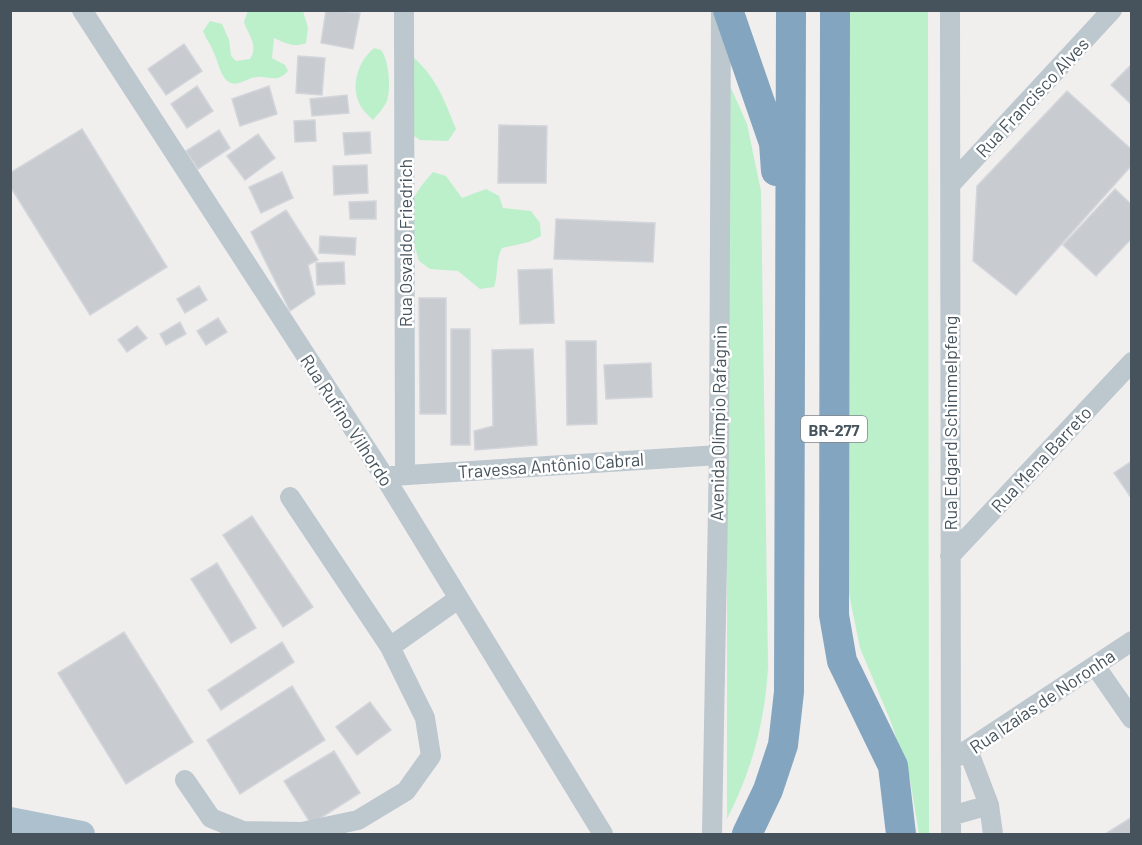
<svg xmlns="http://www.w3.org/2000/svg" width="1142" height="845" font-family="Barlow,sans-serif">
  <rect width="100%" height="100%" fill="#f1eeee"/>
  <path fill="#bbf0cb" d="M 248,10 L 303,11 L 308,28 L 306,43 C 295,48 284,43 274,38 L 272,58 L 285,65 L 288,71 C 279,81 273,78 262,77 C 252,76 247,81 239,83 C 222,88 219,63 214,53 C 211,45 206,39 203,31 L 210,21 L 222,24 L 229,40 L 231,56 L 236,61 L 250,59 C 259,45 248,35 244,22 Z
    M 843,11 L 928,11 L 929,834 L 919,834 L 910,779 L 891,722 L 860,648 L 847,584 Z
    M 374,48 L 381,50 C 389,60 391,88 387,101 C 384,108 378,114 373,120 C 369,116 363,111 360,105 C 350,86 358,61 374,48 Z
    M 414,58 C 437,78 445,102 456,129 L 448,141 L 420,140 L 410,133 L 402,82 Z
    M 727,79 L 747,124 L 761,191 L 768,667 C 765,722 752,770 727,819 Z
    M 433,172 L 446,176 L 462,198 L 486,189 L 499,196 L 503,208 L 531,211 L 540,223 L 541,236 L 529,242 L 502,248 C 495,261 499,272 494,287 L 480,289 L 458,271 L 430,269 L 419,261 C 406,217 401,208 433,172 Z"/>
  <path fill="#c8ccd1" stroke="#d2d5da" stroke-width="1.5" d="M 326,10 L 360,13 L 353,49 L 321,43 Z
    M 184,44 L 202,71 L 166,95 L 148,69 Z
    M 298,56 L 325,58 L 322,95 L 296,93 Z
    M 1130,66 L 1132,67 L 1132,105 L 1111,85 Z
    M 197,86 L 213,111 L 187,128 L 171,104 Z
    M 269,86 L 277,114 L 240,126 L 232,99 Z
    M 1067,91 L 1132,150 L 1132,165 L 1016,295 L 973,261 L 977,186 Z
    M 347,95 L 349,113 L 312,116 L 310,99 Z
    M 315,120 L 316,141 L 295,142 L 294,121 Z
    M 499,125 L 547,126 L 546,183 L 498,183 Z
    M 82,129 L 167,267 L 90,315 L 10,186 L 10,173 Z
    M 219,130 L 230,148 L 198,169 L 186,151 Z
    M 370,132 L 371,153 L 345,155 L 343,133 Z
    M 258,134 L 275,158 L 245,180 L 227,156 Z
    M 367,165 L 368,193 L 334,195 L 333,166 Z
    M 282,172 L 293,198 L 261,213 L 249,187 Z
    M 1115,189 L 1132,205 L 1132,238 L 1096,276 L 1063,245 Z
    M 376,201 L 376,219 L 350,219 L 349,202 Z
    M 286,210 L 318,260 L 308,265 L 315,294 L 290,311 L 251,232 Z
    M 556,219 L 655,223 L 653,262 L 554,259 Z
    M 320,236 L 356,238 L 355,255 L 319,253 Z
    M 344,262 L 345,284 L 317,285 L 316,263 Z
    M 552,269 L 554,323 L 520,324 L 518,270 Z
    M 199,286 L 207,300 L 185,313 L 177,299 Z
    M 419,298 L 446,298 L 446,414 L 420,414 Z
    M 218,318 L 227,332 L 206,345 L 197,331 Z
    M 180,322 L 186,334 L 166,345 L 160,334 Z
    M 137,326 L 147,338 L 127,352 L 118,340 Z
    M 451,329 L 470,329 L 470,445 L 451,445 Z
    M 566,341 L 596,341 L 597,424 L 567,425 Z
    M 533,349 L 537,445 L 475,450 L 474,431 L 493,426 L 492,350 Z
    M 651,363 L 652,397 L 606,399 L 604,365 Z
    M 1132,461 L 1132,499 L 1114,473 Z
    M 252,516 L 313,607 L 283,627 L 223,535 Z
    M 217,563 L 256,628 L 231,643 L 191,579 Z
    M 124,632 L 193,742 L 126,784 L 58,673 Z
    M 282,642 L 294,662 L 221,710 L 208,690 Z
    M 292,686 L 325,740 L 240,794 L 207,740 Z
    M 370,702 L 391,730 L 357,755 L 336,727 Z
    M 334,751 L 360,793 L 311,824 L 284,781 Z
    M 1132,817 L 1132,834 L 1105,834 Z"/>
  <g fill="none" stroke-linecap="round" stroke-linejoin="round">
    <path stroke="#bcc7ce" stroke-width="20" d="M 82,10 L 384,476 L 603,834
      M 404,10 L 405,475
      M 950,10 L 951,834
      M 951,184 L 1112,10
      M 392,476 L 719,455
      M 290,497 L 390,647
      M 950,556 L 1132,362
      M 1096,667 L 1132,719
      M 968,750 L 989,805 L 993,834
      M 952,760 L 1132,641
      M 185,780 L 211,818 L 243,831 L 302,832 L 358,820 L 406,791 L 431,756 L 425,718 L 390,647 L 458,599
      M 951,816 L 989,805
      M 712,834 L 719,455 L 721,10"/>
    <path stroke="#adc0ce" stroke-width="26" d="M 10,820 L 82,834"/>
    <path stroke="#84a5bf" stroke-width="30" d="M 728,10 L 774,143 L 776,171
      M 835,10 L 834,615 L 842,661 L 893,766 L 901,834
      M 747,834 L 768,790 L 783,745 L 789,692 L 791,10"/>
  </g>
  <g text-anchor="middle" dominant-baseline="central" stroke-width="5" stroke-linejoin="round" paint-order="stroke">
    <rect fill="#fff" stroke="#7e878d" stroke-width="1.5" x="801" y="416" width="66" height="26" rx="4.5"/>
    <g font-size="16" font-weight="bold" fill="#46535c">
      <text x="834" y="429">BR-277</text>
    </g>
    <g font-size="18" fill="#46535c" stroke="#fff">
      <text transform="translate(1032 97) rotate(-47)">Rua Francisco Alves</text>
      <text transform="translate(405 243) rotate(-90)">Rua Osvaldo Friedrich</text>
      <text transform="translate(347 420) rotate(57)">Rua Rufino Vilhordo</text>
      <text transform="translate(718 423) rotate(-89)">Avenida Olímpio Rafagnin</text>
      <text transform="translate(950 423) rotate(-90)">Rua Edgard Schimmelpfeng</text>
      <text transform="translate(1041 459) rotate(-47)">Rua Mena Barreto</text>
      <text transform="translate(551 465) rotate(-4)">Travessa Antônio Cabral</text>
      <text transform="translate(1042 701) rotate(-34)">Rua Izaías de Noronha</text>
    </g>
  </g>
  <rect width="1142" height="845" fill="none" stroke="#46535c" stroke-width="24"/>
</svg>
